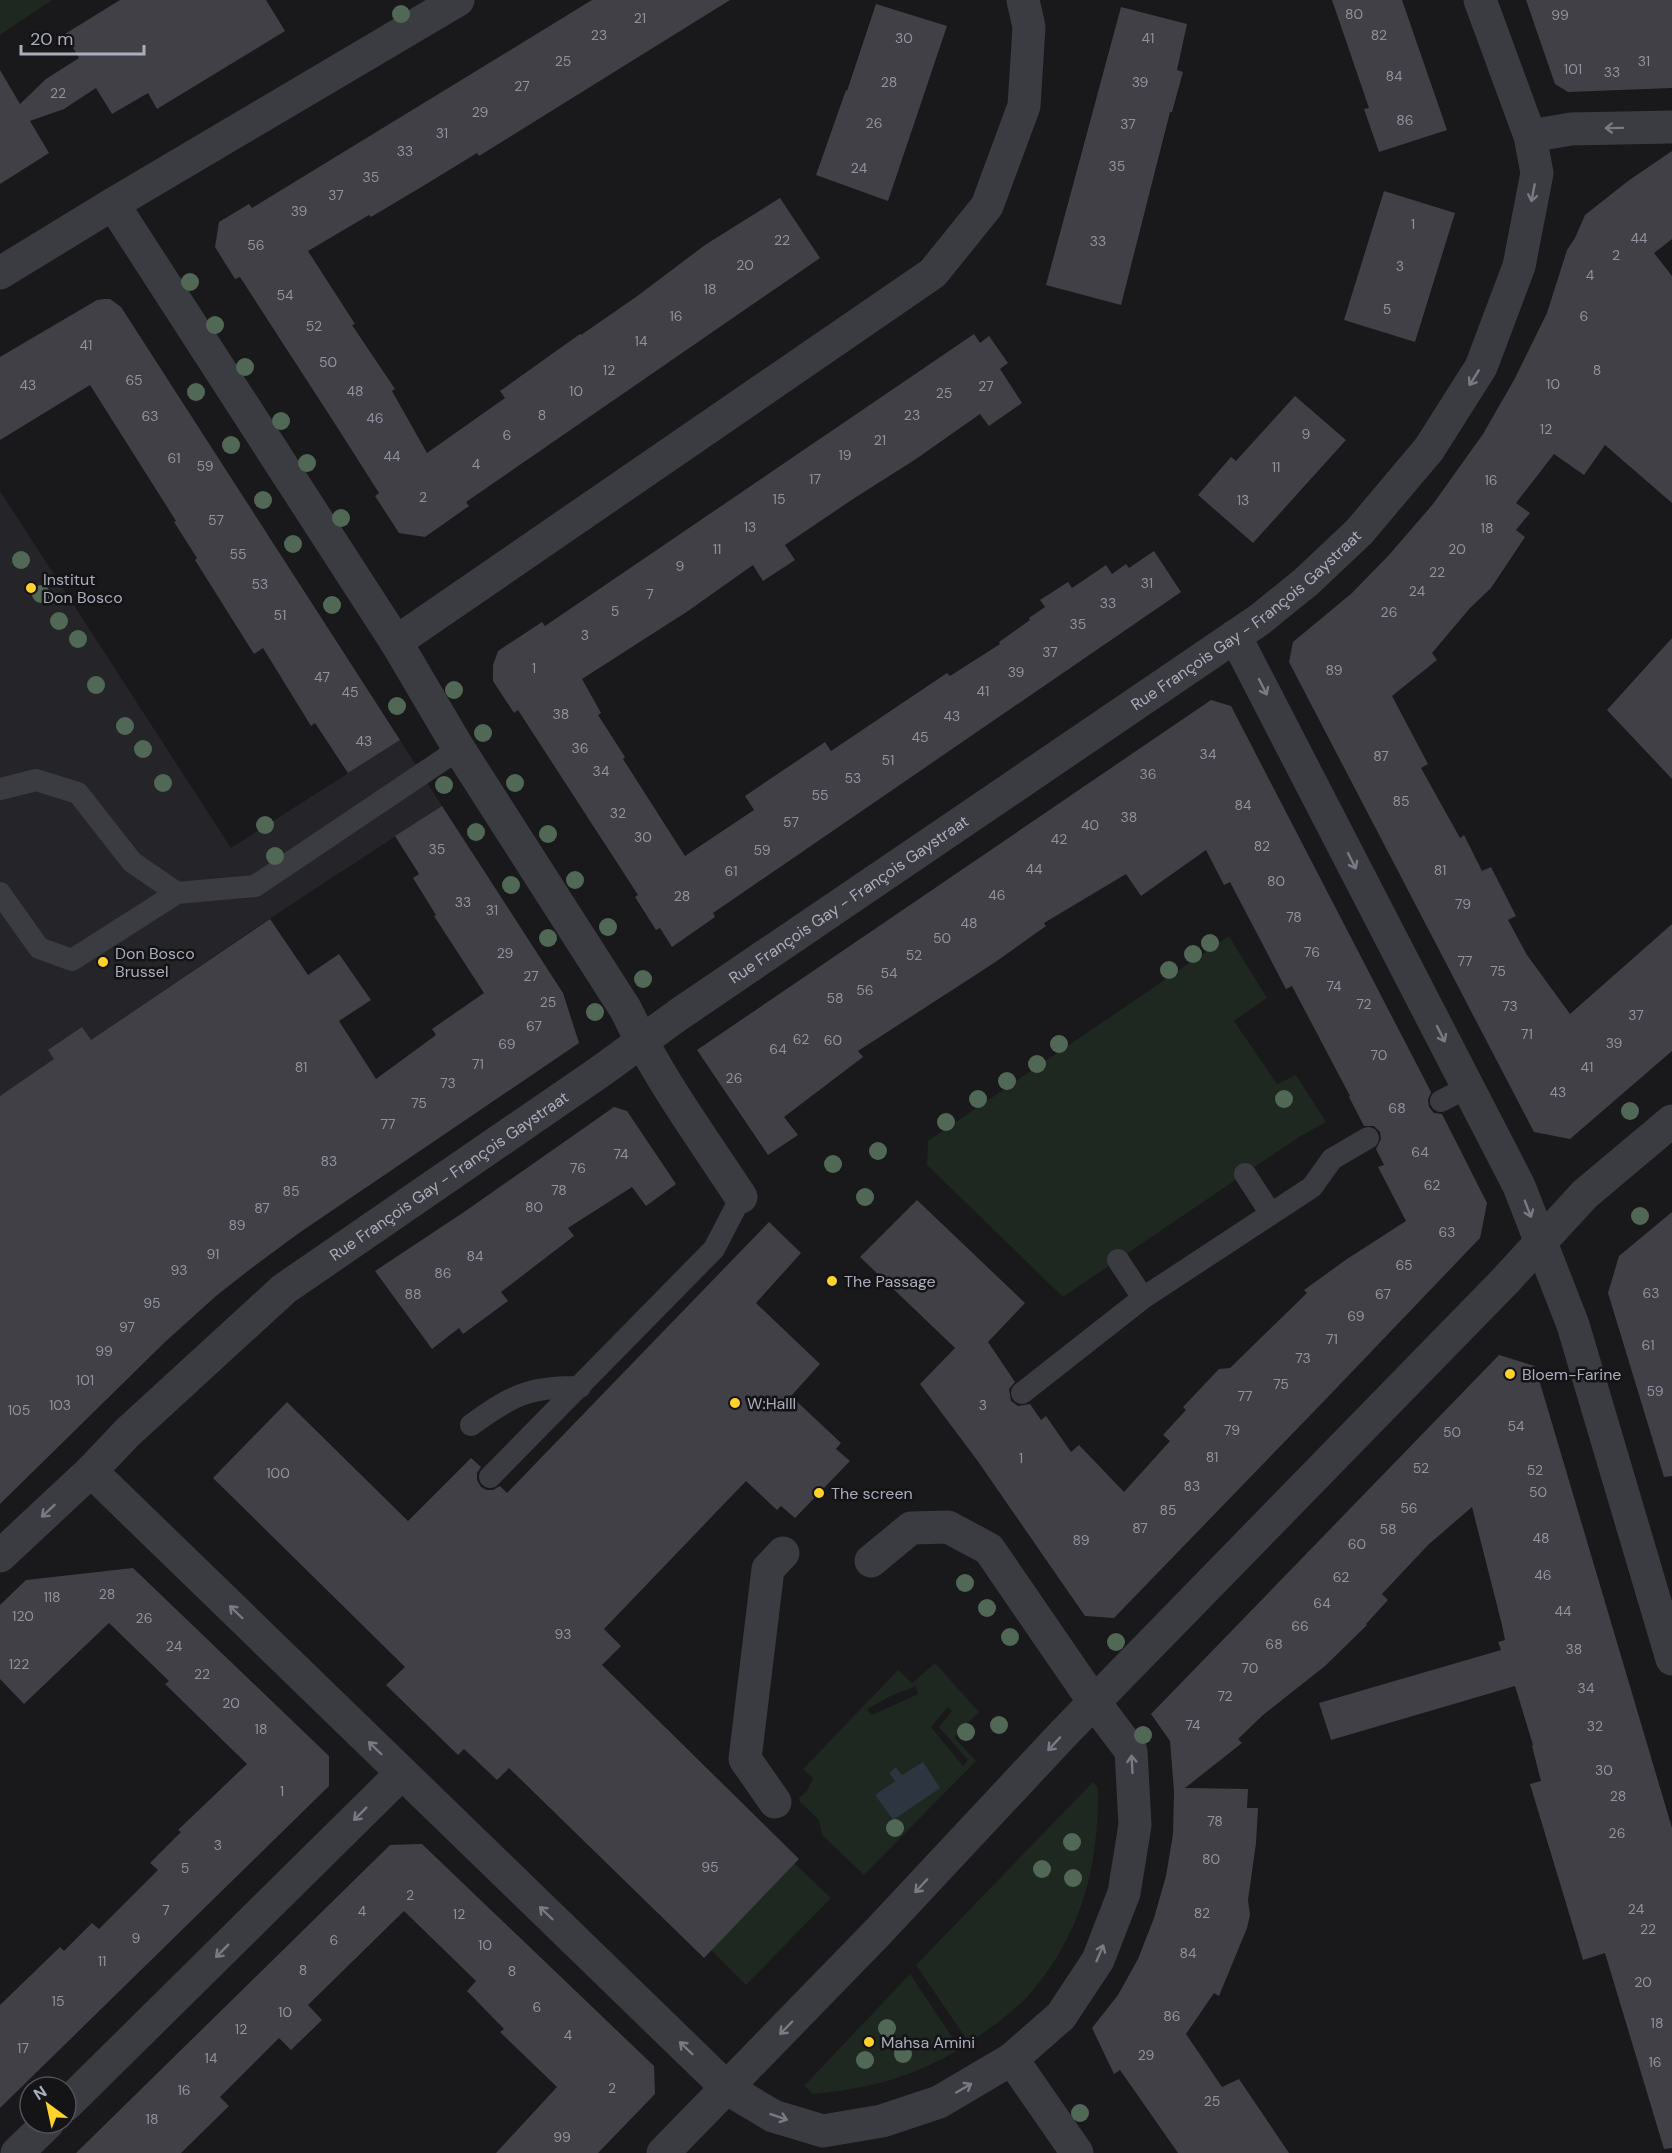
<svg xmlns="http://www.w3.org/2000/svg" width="1672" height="2153" font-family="'DM Sans',sans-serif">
  <rect width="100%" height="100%" fill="#19181b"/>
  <path fill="#252428" d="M 0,491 L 231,848 L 400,740 L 442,806 L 269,919 L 91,1040 L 0,1322 Z"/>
  <path fill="#1e2720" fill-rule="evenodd" d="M 0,0 L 52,0 L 0,35 Z
    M 1229,936 L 1267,998 L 1234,1021 L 1277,1084 L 1296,1075 L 1326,1122 L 1299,1137 L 1063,1297 L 927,1165 L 928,1141 Z
    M 935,1663 L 979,1712 L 954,1737 L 976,1761 L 864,1875 L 822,1835 L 819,1820 L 800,1802 L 799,1798 L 807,1791 L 813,1778 L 803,1769 L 898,1670 L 912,1683 ZM 916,1686 L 918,1694 L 872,1715 L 867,1709 L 891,1696 ZM 948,1707 L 952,1711 L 939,1727 L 968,1760 L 963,1766 L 931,1727 ZM 897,1767 L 902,1775 L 893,1820 L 875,1795 L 895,1781 L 889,1773 Z
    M 1093,1782 L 1098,1788 C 1099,1867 1081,1937 1027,1997 C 1010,2015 989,2029 969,2043 L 916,1965 Z
    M 794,1863 L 831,1898 L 746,1985 L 711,1950 Z
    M 910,1974 L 960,2049 C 913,2077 868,2089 813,2094 L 804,2086 Z"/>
  <path fill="#2d3541" d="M 923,1762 L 940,1788 L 893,1820 L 875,1795 L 895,1781 L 889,1773 L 896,1767 L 902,1775 Z"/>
  <path fill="#404046" d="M 120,0 L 266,0 L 285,31 L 157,109 L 148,93 L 112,114 L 96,88 L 64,109 L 30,121 L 49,153 L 0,184 L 0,70 L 20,104 L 46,79 L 79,58 L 65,34 Z
    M 592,0 L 730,0 L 479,156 L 477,153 L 423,186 L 371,217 L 369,215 L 308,251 L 355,324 L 352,325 L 395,389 L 392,391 L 427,453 L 505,398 L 500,391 L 580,334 L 581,335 L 636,297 L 705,245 L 780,198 L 820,258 L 466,502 L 469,506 L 425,537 L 399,533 L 375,496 L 379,493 L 337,427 L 240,277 L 235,279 L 215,247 L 219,222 L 249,204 L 252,208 Z
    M 1332,0 L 1402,0 L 1447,130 L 1379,152 L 1364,109 L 1369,108 Z
    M 1526,0 L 1672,0 L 1672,88 L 1568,92 L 1555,84 Z
    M 876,4 L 947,26 L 888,201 L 816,175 L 846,90 L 847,91 Z
    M 1121,7 L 1187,24 L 1177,70 L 1183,72 L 1172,112 L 1170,112 L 1121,305 L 1046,285 Z
    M 1672,151 L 1672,239 L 1654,253 L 1672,276 L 1672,503 L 1605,445 L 1584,475 L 1554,454 L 1516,503 L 1530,513 L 1516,530 L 1525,537 L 1491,588 L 1470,608 L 1432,653 L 1437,660 L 1392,696 L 1428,764 L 1421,768 L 1460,838 L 1464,835 L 1482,871 L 1491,867 L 1516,916 L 1508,920 L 1527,955 L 1570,1014 L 1672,924 L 1672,1051 L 1570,1139 L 1534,1132 L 1289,662 L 1293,642 L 1352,593 L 1389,555 L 1433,504 L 1483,434 L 1514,380 L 1547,313 L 1567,250 L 1575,238 L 1585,215 L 1628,181 Z
    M 1384,191 L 1455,213 L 1415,342 L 1344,320 Z
    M 104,299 L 110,299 L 121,307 L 400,740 L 348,773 L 315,723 L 311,726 L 263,648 L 254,654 L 195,560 L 197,558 L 174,522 L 176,521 L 90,385 L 0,440 L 0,357 L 97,300 Z
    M 974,334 L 980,343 L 989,336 L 1008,363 L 1000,369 L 1022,403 L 989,426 L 980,414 L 916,459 L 853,499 L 785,545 L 795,560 L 763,581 L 753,565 L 688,611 L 582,679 L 601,713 L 598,715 L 625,757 L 623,759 L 685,856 L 754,810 L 745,796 L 825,742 L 831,751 L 947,673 L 950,676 L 1000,644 L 999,642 L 1030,620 L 1029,618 L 1045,607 L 1040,600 L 1068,582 L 1072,588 L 1106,565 L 1112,574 L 1126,564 L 1129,568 L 1154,551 L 1181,592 L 713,913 L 715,917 L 672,947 L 660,928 L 656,930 L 635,897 L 638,895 L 518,710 L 514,713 L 493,681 L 493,665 L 498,651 L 542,622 L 545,626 Z
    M 1295,396 L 1346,440 L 1253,543 L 1198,495 L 1231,457 L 1236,461 Z
    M 1672,638 L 1672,779 L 1607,710 Z
    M 1211,700 L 1231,706 L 1431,1092 L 1428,1100 L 1429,1107 L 1434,1113 L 1442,1114 L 1487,1203 L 1480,1238 L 1325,1400 L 1114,1618 L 1085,1616 L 977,1460 L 920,1384 L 955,1348 L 860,1257 L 917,1200 L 1025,1303 L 988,1342 L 1015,1382 L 1009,1389 L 1011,1401 L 1018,1406 L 1030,1404 L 1041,1420 L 1046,1416 L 1071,1452 L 1079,1445 L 1124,1492 L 1170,1441 L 1163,1435 L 1186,1410 L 1183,1407 L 1219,1369 L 1230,1368 L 1307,1293 L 1304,1290 L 1347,1259 L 1406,1221 L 1378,1167 L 1384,1165 L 1376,1149 L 1381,1139 L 1380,1132 L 1374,1126 L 1364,1126 L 1349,1097 L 1350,1096 L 1292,986 L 1286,989 L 1230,882 L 1224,885 L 1206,850 L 1141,896 L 1126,874 L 1044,923 L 1046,926 L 994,963 L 858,1051 L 863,1057 L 784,1117 L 798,1135 L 768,1155 L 697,1050 Z
    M 442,806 L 563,993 L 579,1043 L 299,1233 L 249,1270 L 216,1296 L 165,1342 L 0,1504 L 0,1096 L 54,1059 L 48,1050 L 82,1027 L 91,1040 L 270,919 L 308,975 L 339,954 L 371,1000 L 339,1021 L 376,1079 L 436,1035 L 432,1029 L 484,993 L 434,916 L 436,915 L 413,878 L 419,874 L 395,836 Z
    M 614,1107 L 627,1111 L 676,1184 L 646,1206 L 632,1187 L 568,1228 L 574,1236 L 501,1292 L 508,1301 L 463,1334 L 459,1328 L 432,1349 L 375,1271 L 464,1212 Z
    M 1672,1212 L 1672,1476 L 1664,1477 L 1608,1293 L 1619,1256 Z
    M 769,1222 L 801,1253 L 756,1303 L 820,1364 L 791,1396 L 841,1443 L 836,1449 L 850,1461 L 795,1518 L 781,1506 L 777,1510 L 746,1481 L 604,1629 L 621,1646 L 602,1665 L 799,1859 L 704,1958 L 509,1768 L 497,1780 L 464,1749 L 458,1755 L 386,1685 L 405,1667 L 213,1478 L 287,1402 L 408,1521 L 471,1458 L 481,1467 L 477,1473 L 477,1480 L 481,1487 L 487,1490 L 493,1490 L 500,1486 L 507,1493 Z
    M 1499,1355 L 1535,1366 L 1672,1828 L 1672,2148 L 1664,2149 L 1605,1953 L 1583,1960 L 1578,1943 L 1530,1784 L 1541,1781 L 1532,1746 L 1533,1745 L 1515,1686 L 1331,1740 L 1319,1703 L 1501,1650 L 1498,1642 L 1505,1640 L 1502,1625 L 1472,1507 L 1428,1545 L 1382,1594 L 1388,1600 L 1366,1624 L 1367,1625 L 1325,1666 L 1263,1715 L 1238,1739 L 1242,1743 L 1185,1788 L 1248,1789 L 1247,1808 L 1258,1808 L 1256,1843 L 1248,1900 L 1250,1915 L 1247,1928 L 1219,1996 L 1214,1993 L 1186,2034 L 1222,2087 L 1239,2079 L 1289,2153 L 1178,2153 L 1120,2070 L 1114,2074 L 1092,2028 L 1118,1995 L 1138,1959 L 1154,1918 L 1166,1876 L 1173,1834 L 1174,1791 L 1170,1741 L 1151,1714 Z
    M 133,1568 L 329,1756 L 329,1786 L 0,2108 L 0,2005 L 60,1947 L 64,1951 L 92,1923 L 99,1929 L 158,1870 L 150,1863 L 181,1832 L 178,1830 L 247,1764 L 165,1684 L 169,1681 L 109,1623 L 24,1704 L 0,1679 L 0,1605 L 26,1580 Z
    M 422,1844 L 654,2066 L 655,2094 L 598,2153 L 496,2153 L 557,2087 L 500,2032 L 504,2029 L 467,1991 L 476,1981 L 404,1911 L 308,2005 L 322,2020 L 291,2050 L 279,2038 L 220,2097 L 229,2106 L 181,2153 L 76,2153 L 390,1845 Z"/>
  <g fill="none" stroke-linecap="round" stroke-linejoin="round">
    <path stroke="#3b3b42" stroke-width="22" d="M 0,789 L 36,780 L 78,793 L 132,862 L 177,893
      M 0,893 L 39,948 L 72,960 L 177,893 L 255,886 L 459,749
      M 1441,1101 L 1468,1087
      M 1245,1174 L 1271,1214
      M 1118,1260 L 1143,1298
      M 1022,1393 L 1143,1298 L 1312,1187 L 1332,1159 L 1368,1138
      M 471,1425 C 511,1396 529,1386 580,1387
      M 490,1477 L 714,1249 L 741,1197"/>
    <g stroke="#3b3b42" stroke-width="33">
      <path d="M 1530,136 L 1571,129 L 1672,127"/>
      <path d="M 113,204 L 396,642 L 459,749 L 626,1010 C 657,1076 701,1136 741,1197"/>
      <path d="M 0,273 L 113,204 L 458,0"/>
      <path d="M 1235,636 L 1519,1186 L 1573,1325 L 1672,1659"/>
      <path d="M 396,642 L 933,273 L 987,206 L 1024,106 L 1029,27 L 1023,0"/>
      <path d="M 91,1471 L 728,2089 L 773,2116 L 823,2131 L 882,2121 L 939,2102 L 1012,2059 L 1061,2016 L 1098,1960 L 1124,1893 L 1135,1825 L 1131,1751 L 1094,1702 L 989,1549 L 948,1527 L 911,1528 L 871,1561"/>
      <path id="s1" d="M 0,1556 L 91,1471 L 127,1433 L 284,1289 L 601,1071 L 678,1015 L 1259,620 L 1306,582 L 1359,532 L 1429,449 L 1481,367 L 1519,266 L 1537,173 L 1530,136 L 1480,0"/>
      <path d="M 775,1802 L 745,1759 L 768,1569 L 783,1553"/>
      <path d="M 1012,2059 L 1077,2153"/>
      <path d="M 66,2105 L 402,1773"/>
      <path d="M 17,2153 L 48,2123"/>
      <path d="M 663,2153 L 877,1933 L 1064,1733 L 1505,1281 L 1585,1194 L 1672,1121"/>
    </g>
  </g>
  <g fill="#516856">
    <circle cx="401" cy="14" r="9"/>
    <circle cx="190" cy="282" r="9"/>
    <circle cx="215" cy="325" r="9"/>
    <circle cx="245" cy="367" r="9"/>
    <circle cx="196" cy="392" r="9"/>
    <circle cx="281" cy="421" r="9"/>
    <circle cx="231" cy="445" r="9"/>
    <circle cx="307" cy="463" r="9"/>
    <circle cx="263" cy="500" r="9"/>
    <circle cx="341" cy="518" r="9"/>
    <circle cx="293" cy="544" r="9"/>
    <circle cx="21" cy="560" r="9"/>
    <circle cx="41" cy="594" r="9"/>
    <circle cx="332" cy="605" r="9"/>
    <circle cx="59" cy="621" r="9"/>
    <circle cx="78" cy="639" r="9"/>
    <circle cx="96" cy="685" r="9"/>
    <circle cx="454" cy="690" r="9"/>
    <circle cx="397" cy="706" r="9"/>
    <circle cx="125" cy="726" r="9"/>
    <circle cx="483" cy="733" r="9"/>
    <circle cx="143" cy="749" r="9"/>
    <circle cx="163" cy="783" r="9"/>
    <circle cx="515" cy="783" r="9"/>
    <circle cx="444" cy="785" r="9"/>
    <circle cx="265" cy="825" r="9"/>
    <circle cx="476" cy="832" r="9"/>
    <circle cx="548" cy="834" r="9"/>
    <circle cx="275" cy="856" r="9"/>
    <circle cx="575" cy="880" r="9"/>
    <circle cx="511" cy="885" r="9"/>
    <circle cx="608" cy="927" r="9"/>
    <circle cx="548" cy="938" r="9"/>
    <circle cx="1210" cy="943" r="9"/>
    <circle cx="1193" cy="954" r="9"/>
    <circle cx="1169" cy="970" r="9"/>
    <circle cx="643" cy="979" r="9"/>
    <circle cx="595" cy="1012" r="9"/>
    <circle cx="1059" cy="1044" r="9"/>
    <circle cx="1037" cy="1064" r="9"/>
    <circle cx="1007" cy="1081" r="9"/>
    <circle cx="978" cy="1099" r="9"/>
    <circle cx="1284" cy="1099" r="9"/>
    <circle cx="1630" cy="1111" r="9"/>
    <circle cx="946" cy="1122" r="9"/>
    <circle cx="878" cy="1151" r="9"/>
    <circle cx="833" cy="1164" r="9"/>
    <circle cx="865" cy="1197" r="9"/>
    <circle cx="1640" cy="1216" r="9"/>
    <circle cx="965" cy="1583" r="9"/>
    <circle cx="987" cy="1608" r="9"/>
    <circle cx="1010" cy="1637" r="9"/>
    <circle cx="1116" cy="1642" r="9"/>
    <circle cx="999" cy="1725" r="9"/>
    <circle cx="966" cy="1732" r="9"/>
    <circle cx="1143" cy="1735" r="9"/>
    <circle cx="895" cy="1828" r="9"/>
    <circle cx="1072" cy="1842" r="9"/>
    <circle cx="1042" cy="1869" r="9"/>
    <circle cx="1073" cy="1878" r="9"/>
    <circle cx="887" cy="2028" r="9"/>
    <circle cx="903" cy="2054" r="9"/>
    <circle cx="865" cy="2060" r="9"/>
    <circle cx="1080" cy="2113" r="9"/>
  </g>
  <defs><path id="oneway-shaft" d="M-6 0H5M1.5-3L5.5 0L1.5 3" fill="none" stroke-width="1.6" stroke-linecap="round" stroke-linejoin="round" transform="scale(1.5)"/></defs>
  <g stroke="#787a85">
    <use href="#oneway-shaft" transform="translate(1614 128) rotate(179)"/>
    <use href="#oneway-shaft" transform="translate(1533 193) rotate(101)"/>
    <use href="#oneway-shaft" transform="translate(1474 378) rotate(122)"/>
    <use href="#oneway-shaft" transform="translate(1263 687) rotate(63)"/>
    <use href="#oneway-shaft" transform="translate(1352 861) rotate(63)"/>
    <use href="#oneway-shaft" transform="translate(1441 1034) rotate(63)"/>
    <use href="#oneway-shaft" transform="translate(1528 1209) rotate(69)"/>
    <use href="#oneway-shaft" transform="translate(48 1511) rotate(137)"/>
    <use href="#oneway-shaft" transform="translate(236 1612) rotate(-136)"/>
    <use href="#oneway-shaft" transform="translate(1054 1744) rotate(133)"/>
    <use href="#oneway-shaft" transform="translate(375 1748) rotate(-136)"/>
    <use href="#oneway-shaft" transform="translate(1132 1764) rotate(-93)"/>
    <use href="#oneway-shaft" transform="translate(360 1814) rotate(135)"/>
    <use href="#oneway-shaft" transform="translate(921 1886) rotate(133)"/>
    <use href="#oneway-shaft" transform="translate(546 1913) rotate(-136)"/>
    <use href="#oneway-shaft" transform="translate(222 1951) rotate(135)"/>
    <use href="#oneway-shaft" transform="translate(1100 1953) rotate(-67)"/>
    <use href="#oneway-shaft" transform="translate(786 2028) rotate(134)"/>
    <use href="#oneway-shaft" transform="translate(686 2048) rotate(-136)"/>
    <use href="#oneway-shaft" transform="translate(964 2088) rotate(-30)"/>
    <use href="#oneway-shaft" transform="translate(779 2117) rotate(19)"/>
  </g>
  <g fill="#ffd22c" stroke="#141316" stroke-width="2">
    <circle cx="31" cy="588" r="6"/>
    <circle cx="103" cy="962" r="6"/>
    <circle cx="832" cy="1281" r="6"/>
    <circle cx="1510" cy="1374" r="6"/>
    <circle cx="735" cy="1403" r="6"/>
    <circle cx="819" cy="1493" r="6"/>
    <circle cx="869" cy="2042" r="6"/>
  </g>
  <g text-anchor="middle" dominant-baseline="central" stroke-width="5" stroke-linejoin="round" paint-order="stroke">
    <g font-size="14" fill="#90929e">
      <text x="1354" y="14">80</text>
      <text x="1560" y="15">99</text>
      <text x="640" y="18">21</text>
      <text x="599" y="35">23</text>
      <text x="1379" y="35">82</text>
      <text x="904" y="38">30</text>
      <text x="1148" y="38">41</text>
      <text x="563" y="61">25</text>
      <text x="1644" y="61">31</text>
      <text x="1573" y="69">101</text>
      <text x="1612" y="72">33</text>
      <text x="1394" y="76">84</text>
      <text x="889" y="82">28</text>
      <text x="1140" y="82">39</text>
      <text x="522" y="86">27</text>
      <text x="58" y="93">22</text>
      <text x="480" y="112">29</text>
      <text x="1405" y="120">86</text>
      <text x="874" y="123">26</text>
      <text x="1128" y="124">37</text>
      <text x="442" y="133">31</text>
      <text x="405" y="151">33</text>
      <text x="1117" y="166">35</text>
      <text x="859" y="168">24</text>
      <text x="371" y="177">35</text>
      <text x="336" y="195">37</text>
      <text x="299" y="211">39</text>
      <text x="1413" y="224">1</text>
      <text x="1639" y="238">44</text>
      <text x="782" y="240">22</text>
      <text x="1098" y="241">33</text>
      <text x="256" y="245">56</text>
      <text x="1616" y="255">2</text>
      <text x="745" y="265">20</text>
      <text x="1400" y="266">3</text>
      <text x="1590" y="275">4</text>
      <text x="710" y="289">18</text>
      <text x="285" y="295">54</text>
      <text x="1387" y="309">5</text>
      <text x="676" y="316">16</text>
      <text x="1584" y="316">6</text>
      <text x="314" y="326">52</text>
      <text x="641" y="341">14</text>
      <text x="86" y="345">41</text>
      <text x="328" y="362">50</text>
      <text x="609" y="370">12</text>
      <text x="1597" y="370">8</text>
      <text x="134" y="380">65</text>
      <text x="1553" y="384">10</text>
      <text x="28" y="385">43</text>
      <text x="986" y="386">27</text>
      <text x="355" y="391">48</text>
      <text x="576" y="391">10</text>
      <text x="944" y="393">25</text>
      <text x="542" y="415">8</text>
      <text x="912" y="415">23</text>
      <text x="150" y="416">63</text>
      <text x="375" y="418">46</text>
      <text x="1546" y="429">12</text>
      <text x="1306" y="434">9</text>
      <text x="507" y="435">6</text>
      <text x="880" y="440">21</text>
      <text x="845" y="455">19</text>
      <text x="392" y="456">44</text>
      <text x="174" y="458">61</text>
      <text x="476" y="464">4</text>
      <text x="205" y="466">59</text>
      <text x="1276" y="467">11</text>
      <text x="815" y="479">17</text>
      <text x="1491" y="480">16</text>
      <text x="423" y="497">2</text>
      <text x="779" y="499">15</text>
      <text x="1243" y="500">13</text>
      <text x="216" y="520">57</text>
      <text x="750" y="527">13</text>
      <text x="1487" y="528">18</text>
      <text x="717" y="549">11</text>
      <text x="1457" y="549">20</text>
      <text x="238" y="554">55</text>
      <text x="680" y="566">9</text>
      <text x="1437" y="572">22</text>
      <text x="1147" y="583">31</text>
      <text x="260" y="584">53</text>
      <text x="1417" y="591">24</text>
      <text x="650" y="594">7</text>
      <text x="1108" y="603">33</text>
      <text x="615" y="611">5</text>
      <text x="1389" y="612">26</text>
      <text x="280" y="615">51</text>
      <text x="1078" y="624">35</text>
      <text x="585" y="635">3</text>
      <text x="1050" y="652">37</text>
      <text x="534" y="668">1</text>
      <text x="1334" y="670">89</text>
      <text x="1016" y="672">39</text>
      <text x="322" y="677">47</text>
      <text x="983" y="691">41</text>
      <text x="350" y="692">45</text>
      <text x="561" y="714">38</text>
      <text x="952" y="716">43</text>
      <text x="920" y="737">45</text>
      <text x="364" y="741">43</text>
      <text x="580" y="748">36</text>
      <text x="1208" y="754">34</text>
      <text x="1381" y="756">87</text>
      <text x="888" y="760">51</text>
      <text x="601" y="771">34</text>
      <text x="1148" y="774">36</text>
      <text x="853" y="778">53</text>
      <text x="820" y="795">55</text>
      <text x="1401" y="801">85</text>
      <text x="1243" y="805">84</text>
      <text x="618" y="813">32</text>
      <text x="1129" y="817">38</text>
      <text x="791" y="822">57</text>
      <text x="1090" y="825">40</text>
      <text x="643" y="837">30</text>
      <text x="1059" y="839">42</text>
      <text x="1262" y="846">82</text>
      <text x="437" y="849">35</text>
      <text x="762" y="850">59</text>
      <text x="1034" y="869">44</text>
      <text x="1440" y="870">81</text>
      <text x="731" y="871">61</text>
      <text x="1276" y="881">80</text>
      <text x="997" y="895">46</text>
      <text x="682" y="896">28</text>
      <text x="463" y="902">33</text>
      <text x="1463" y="904">79</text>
      <text x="492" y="910">31</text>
      <text x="1294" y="917">78</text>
      <text x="969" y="923">48</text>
      <text x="942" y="938">50</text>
      <text x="1312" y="952">76</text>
      <text x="505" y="953">29</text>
      <text x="914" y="955">52</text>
      <text x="1465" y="961">77</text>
      <text x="1498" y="971">75</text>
      <text x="889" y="973">54</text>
      <text x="531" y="976">27</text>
      <text x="1334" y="986">74</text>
      <text x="865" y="990">56</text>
      <text x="835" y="998">58</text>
      <text x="548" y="1002">25</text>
      <text x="1364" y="1004">72</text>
      <text x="1510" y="1006">73</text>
      <text x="1636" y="1015">37</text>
      <text x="534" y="1026">67</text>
      <text x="1527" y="1034">71</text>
      <text x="801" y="1039">62</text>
      <text x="833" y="1040">60</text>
      <text x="1614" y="1043">39</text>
      <text x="507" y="1044">69</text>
      <text x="778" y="1049">64</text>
      <text x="1379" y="1055">70</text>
      <text x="478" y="1064">71</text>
      <text x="301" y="1067">81</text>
      <text x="1587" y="1067">41</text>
      <text x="734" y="1078">26</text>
      <text x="448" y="1083">73</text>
      <text x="1558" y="1092">43</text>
      <text x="419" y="1103">75</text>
      <text x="1397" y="1108">68</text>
      <text x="388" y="1124">77</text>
      <text x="1420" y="1152">64</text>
      <text x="621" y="1154">74</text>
      <text x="329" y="1161">83</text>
      <text x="578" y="1168">76</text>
      <text x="1432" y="1185">62</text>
      <text x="559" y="1190">78</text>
      <text x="291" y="1191">85</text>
      <text x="534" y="1207">80</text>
      <text x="262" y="1208">87</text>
      <text x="237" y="1225">89</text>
      <text x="1447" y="1232">63</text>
      <text x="213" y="1254">91</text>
      <text x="475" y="1256">84</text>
      <text x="1404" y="1265">65</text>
      <text x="179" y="1270">93</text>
      <text x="443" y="1273">86</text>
      <text x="1651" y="1293">63</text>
      <text x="413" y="1294">88</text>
      <text x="1383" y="1294">67</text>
      <text x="152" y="1303">95</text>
      <text x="1356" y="1316">69</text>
      <text x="127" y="1327">97</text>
      <text x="1332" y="1339">71</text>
      <text x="1648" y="1345">61</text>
      <text x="104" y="1351">99</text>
      <text x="1303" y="1358">73</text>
      <text x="85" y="1380">101</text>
      <text x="1281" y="1384">75</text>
      <text x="1655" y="1391">59</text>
      <text x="1245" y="1396">77</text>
      <text x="60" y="1405">103</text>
      <text x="983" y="1405">3</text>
      <text x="19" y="1410">105</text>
      <text x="1516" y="1426">54</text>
      <text x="1232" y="1430">79</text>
      <text x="1452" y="1432">50</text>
      <text x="1212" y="1457">81</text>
      <text x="1021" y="1458">1</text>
      <text x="1421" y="1468">52</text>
      <text x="1535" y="1470">52</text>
      <text x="278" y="1473">100</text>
      <text x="1192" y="1486">83</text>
      <text x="1538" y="1492">50</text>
      <text x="1409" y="1508">56</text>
      <text x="1168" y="1510">85</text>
      <text x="1140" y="1528">87</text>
      <text x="1388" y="1529">58</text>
      <text x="1541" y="1538">48</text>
      <text x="1081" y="1540">89</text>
      <text x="1357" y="1544">60</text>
      <text x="1543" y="1575">46</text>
      <text x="1341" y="1577">62</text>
      <text x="107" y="1594">28</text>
      <text x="52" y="1597">118</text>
      <text x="1322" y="1603">64</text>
      <text x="1563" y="1611">44</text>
      <text x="23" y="1616">120</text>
      <text x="144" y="1618">26</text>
      <text x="1300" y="1626">66</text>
      <text x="563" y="1634">93</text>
      <text x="1274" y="1644">68</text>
      <text x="174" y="1646">24</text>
      <text x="1574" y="1649">38</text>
      <text x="19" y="1664">122</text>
      <text x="1250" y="1668">70</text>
      <text x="202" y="1674">22</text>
      <text x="1586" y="1688">34</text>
      <text x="1225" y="1696">72</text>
      <text x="231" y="1703">20</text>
      <text x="1193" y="1725">74</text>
      <text x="1595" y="1726">32</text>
      <text x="261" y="1729">18</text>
      <text x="1604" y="1770">30</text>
      <text x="282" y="1791">1</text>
      <text x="1618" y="1796">28</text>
      <text x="1215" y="1821">78</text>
      <text x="1617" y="1833">26</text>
      <text x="218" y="1845">3</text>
      <text x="1211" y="1859">80</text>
      <text x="710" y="1867">95</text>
      <text x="185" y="1868">5</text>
      <text x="410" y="1895">2</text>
      <text x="1636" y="1909">24</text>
      <text x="166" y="1910">7</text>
      <text x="362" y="1911">4</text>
      <text x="1202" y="1913">82</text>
      <text x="459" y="1914">12</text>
      <text x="1648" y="1929">22</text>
      <text x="136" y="1938">9</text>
      <text x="334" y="1940">6</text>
      <text x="485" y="1945">10</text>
      <text x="1188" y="1953">84</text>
      <text x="102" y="1961">11</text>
      <text x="303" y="1970">8</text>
      <text x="512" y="1971">8</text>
      <text x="1643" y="1982">20</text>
      <text x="58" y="2001">15</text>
      <text x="537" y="2007">6</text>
      <text x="285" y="2012">10</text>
      <text x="1172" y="2016">86</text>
      <text x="1657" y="2023">18</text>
      <text x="241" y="2029">12</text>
      <text x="568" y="2035">4</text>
      <text x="23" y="2048">17</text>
      <text x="1146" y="2055">29</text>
      <text x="211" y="2058">14</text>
      <text x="1655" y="2062">16</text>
      <text x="612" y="2088">2</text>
      <text x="184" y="2090">16</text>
      <text x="1212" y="2101">25</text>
      <text x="152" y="2119">18</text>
      <text x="562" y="2137">99</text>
    </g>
    <g font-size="16" fill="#aaadbc" stroke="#141316" text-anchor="start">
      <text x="43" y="579">Institut<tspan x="43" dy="18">Don Bosco</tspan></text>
      <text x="115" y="953">Don Bosco<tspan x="115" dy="18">Brussel</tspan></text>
      <text x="844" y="1281">The Passage</text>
      <text x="1522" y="1374">Bloem-Farine</text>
      <text x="747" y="1403">W:Halll</text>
      <text x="831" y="1493">The screen</text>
      <text x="881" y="2042">Mahsa Amini</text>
    </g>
    <g font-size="16" fill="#aaadbc" stroke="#141316">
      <text stroke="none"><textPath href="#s1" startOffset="1562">Rue François Gay - François Gaystraat</textPath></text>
      <text stroke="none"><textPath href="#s1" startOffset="1076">Rue François Gay - François Gaystraat</textPath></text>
      <text stroke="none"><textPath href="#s1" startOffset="590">Rue François Gay - François Gaystraat</textPath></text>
    </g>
  </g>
  <g transform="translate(48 2105) rotate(327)"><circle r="28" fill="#141316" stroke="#505158" stroke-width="1.5"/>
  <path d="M0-4.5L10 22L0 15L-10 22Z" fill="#ffd22c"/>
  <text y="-9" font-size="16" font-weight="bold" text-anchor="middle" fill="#aaadbc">N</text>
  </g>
  <path d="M21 45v9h123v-9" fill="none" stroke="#aaadbc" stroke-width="3"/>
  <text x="30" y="45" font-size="18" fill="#aaadbc" stroke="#141316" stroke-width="4.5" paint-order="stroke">20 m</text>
</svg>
